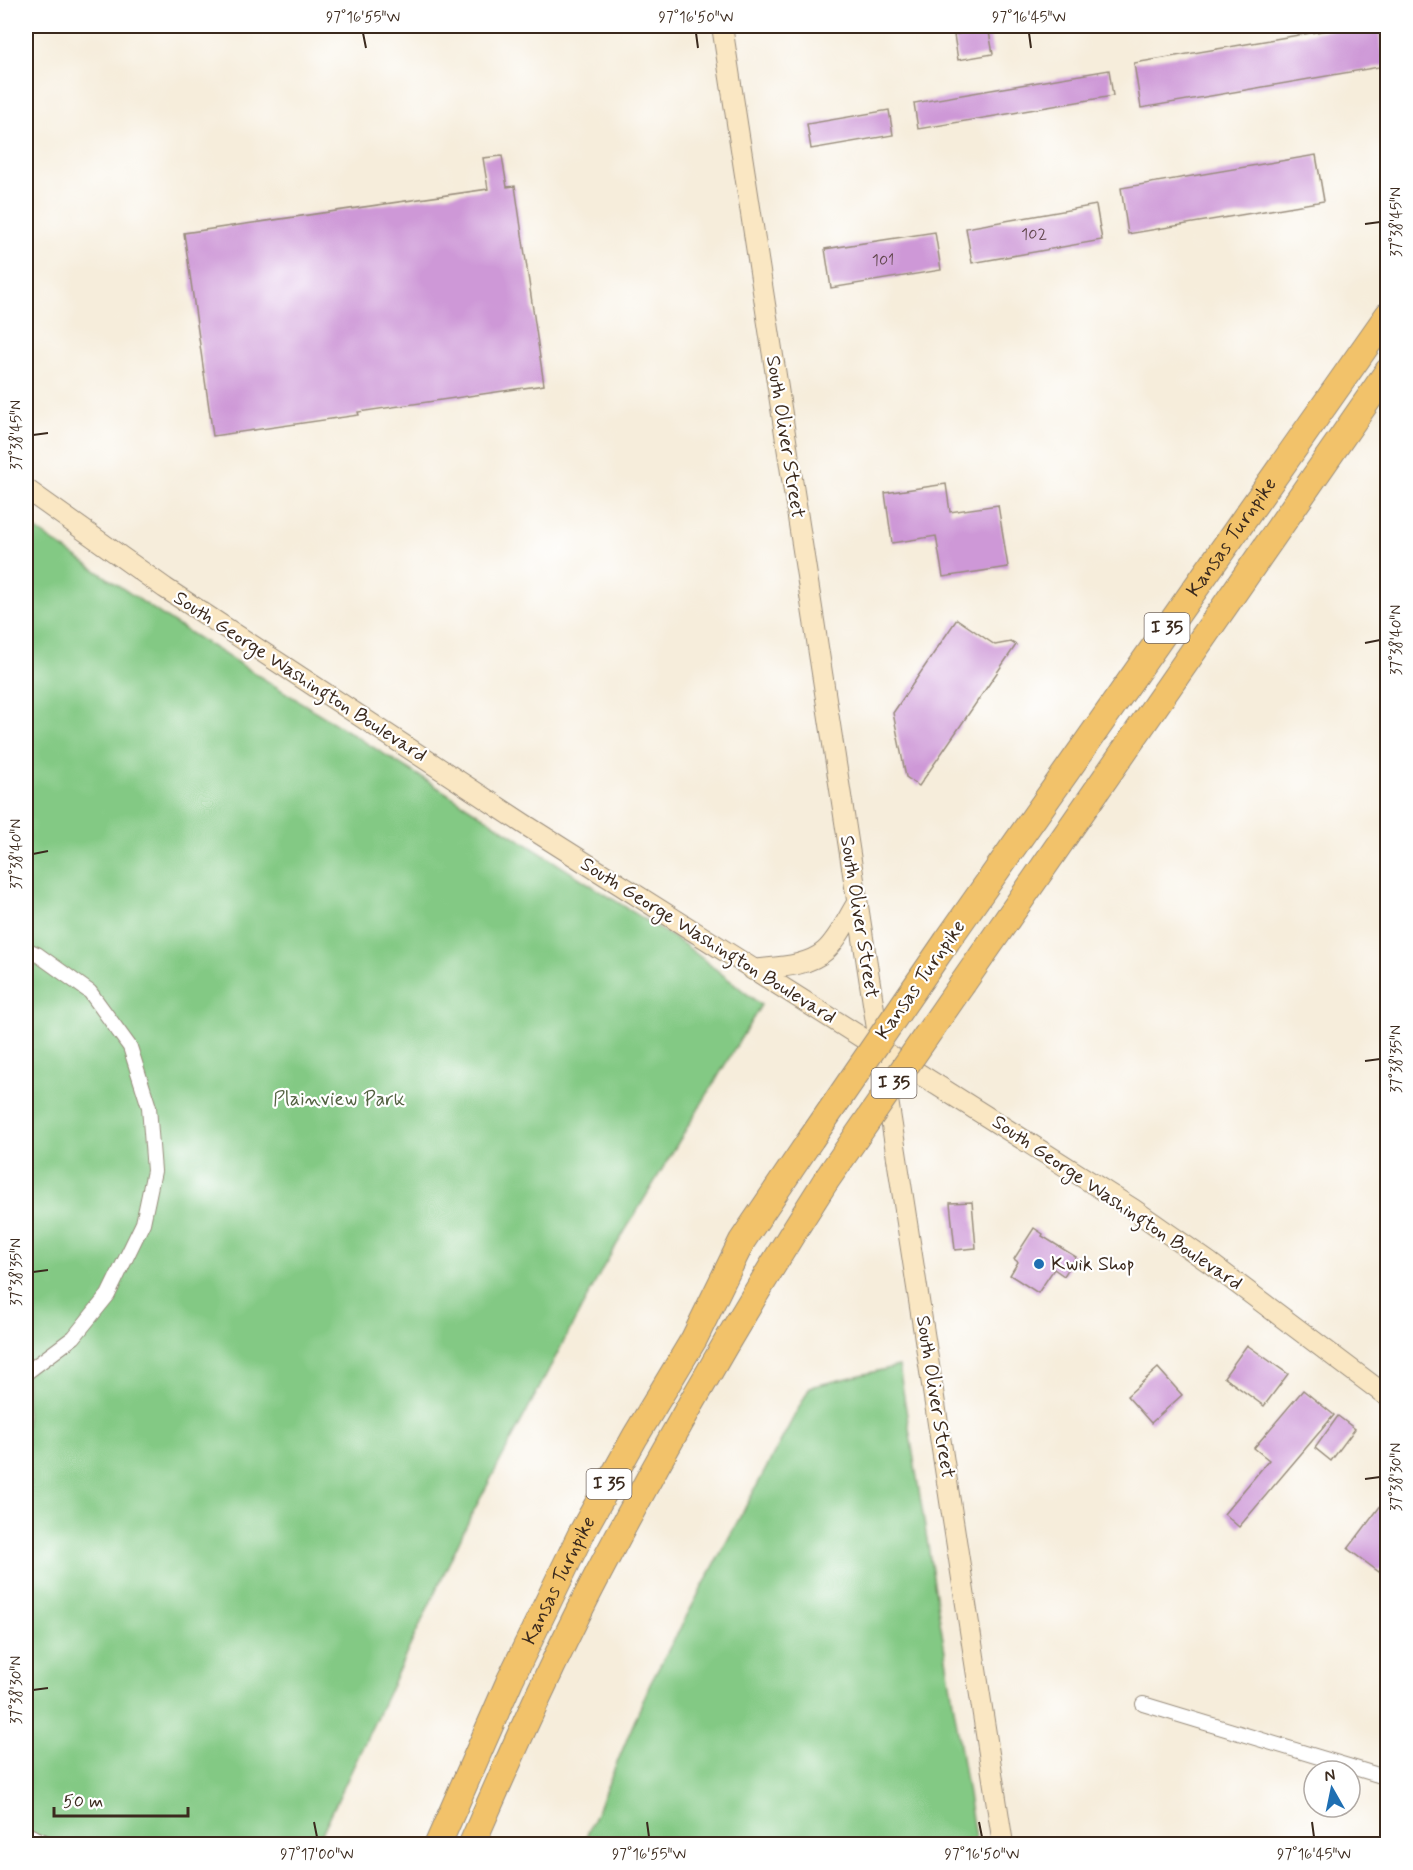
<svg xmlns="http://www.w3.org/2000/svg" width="1413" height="1870" font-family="Mynerve,sans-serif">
  <rect width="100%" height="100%" fill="#fff"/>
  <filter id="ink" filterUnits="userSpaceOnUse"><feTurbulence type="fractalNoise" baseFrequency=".0167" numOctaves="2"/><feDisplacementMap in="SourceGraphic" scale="12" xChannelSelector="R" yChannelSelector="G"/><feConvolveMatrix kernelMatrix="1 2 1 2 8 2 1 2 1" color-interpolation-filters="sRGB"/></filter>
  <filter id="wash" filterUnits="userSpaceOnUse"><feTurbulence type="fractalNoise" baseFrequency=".008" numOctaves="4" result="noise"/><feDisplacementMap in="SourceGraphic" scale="24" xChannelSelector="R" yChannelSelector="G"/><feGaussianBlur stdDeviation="1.35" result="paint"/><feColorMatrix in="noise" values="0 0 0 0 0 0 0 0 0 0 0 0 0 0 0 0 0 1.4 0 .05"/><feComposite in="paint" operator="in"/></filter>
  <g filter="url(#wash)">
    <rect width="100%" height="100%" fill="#f6eddb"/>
    <path fill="#83c984" stroke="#5f7a51" stroke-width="1.5" d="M 26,523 L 174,623 L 437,787 L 685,945 L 761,1005 L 605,1264 L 471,1516 L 317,1844 L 26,1844 Z
      M 899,1366 L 976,1844 L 583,1844 L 650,1684 L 810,1387 Z"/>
    <g id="blocks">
      <path fill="#ce98d7" d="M 960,26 L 988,26 L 993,54 L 958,60 L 954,35 L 961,33 Z
        M 1352,26 L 1378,26 L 1385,66 L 1141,108 L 1134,63 Z
        M 1109,70 L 1113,96 L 918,129 L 914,103 Z
        M 889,110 L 893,135 L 811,149 L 807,124 Z
        M 1316,155 L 1324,201 L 1128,234 L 1121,188 Z
        M 502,156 L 507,187 L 515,186 L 544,385 L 358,412 L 359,415 L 213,436 L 184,233 L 488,189 L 483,158 Z
        M 1096,205 L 1102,240 L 972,263 L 966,228 Z
        M 935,232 L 941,270 L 831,288 L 825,249 Z
        M 946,484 L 950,512 L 998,505 L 1008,567 L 943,577 L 936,536 L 892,543 L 885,493 Z
        M 957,619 L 995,645 L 1011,642 L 1016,645 L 919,786 L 906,777 L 893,713 Z
        M 972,1202 L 976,1248 L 955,1250 L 950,1203 Z
        M 1034,1228 L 1043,1234 L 1042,1236 L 1076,1257 L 1064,1276 L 1054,1269 L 1038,1293 L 1010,1275 L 1018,1262 L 1014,1259 Z
        M 1247,1345 L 1288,1374 L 1264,1406 L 1224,1377 Z
        M 1158,1368 L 1182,1395 L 1151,1423 L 1127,1396 Z
        M 1303,1390 L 1334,1415 L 1239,1527 L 1224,1514 L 1269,1460 L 1254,1448 Z
        M 1338,1416 L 1355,1429 L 1331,1461 L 1315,1448 Z
        M 1388,1496 L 1388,1560 L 1379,1572 L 1348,1549 Z"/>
    </g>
  </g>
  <g filter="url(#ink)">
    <use href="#blocks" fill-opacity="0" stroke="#988c7c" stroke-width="1.5"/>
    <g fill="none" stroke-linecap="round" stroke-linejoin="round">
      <g stroke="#988c7c" stroke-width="16">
        <path id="street" d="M 26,949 L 37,954 L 90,992 L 130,1047 L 149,1107 L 154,1171 L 143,1223 L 108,1295 L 74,1337 L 26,1373
          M 1143,1704 L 1388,1778
          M 26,1834 L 50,1844"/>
      </g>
      <g stroke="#988c7c" stroke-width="22">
        <path id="secondary" d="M 722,26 L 1003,1844
          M 26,489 L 165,588 L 524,824 L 1133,1209 L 1210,1263 L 1388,1397
          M 753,970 C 776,967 807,967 825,951 C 839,938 847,919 857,903"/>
      </g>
      <g stroke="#988c7c" stroke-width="28">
        <g id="highway">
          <path id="s1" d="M 947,941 L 1388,315"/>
          <path d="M 963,983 L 1388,371"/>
          <path id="s2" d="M 438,1844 L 510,1680 L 581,1534 L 635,1437 L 694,1339 L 742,1241 L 811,1139"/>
          <path d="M 472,1844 C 511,1754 551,1664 597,1576 C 667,1442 743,1310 825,1182"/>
        </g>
      </g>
      <use href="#street" stroke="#fff" stroke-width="14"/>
      <use href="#secondary" stroke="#fae7c3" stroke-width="20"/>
      <use href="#highway" stroke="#f2c26a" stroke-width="26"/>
      <g stroke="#988c7c" stroke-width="28" stroke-linecap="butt">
        <path id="highway-bridge" d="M 811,1139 L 947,941
          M 825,1182 L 963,983"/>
      </g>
      <use href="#highway-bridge" stroke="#f2c26a" stroke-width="26"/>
    </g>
  </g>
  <path fill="none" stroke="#3b2a1e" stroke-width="2" d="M 363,33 L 366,48M 696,33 L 698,48M 1029,33 L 1031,48M 1365,224 L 1380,222M 33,435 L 48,433M 1365,643 L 1380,640M 33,854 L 48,851M 1365,1061 L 1380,1059M 33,1272 L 48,1270M 1365,1479 L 1380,1477M 33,1690 L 48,1688M 314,1822 L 317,1837M 647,1822 L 649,1837M 979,1822 L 982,1837M 1312,1822 L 1314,1837"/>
  <circle fill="#1f6fb2" stroke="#fff" stroke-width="2" cx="1039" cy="1264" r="6"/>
  <g text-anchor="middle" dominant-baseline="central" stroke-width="4.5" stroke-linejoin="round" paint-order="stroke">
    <g font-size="16" fill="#60464c">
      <text x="1034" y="234">102</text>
      <text x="883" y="260">101</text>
    </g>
    <g fill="#fff" stroke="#766a62" stroke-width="1.5">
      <rect x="1144.5" y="613" width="45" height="30" rx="4.5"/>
      <rect x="871.5" y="1068" width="45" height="30" rx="4.5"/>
      <rect x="586.5" y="1469" width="45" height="30" rx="4.5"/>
    </g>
    <g font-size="18" font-weight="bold" fill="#3b2a1e">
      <text x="1167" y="628">I 35</text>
      <text x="894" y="1083">I 35</text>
      <text x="609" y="1484">I 35</text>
    </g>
    <g font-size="20" fill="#3b2a1e" stroke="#fff">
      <text transform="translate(785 437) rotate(81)">South Oliver Street</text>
      <text stroke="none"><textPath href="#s1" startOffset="494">Kansas Turnpike</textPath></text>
      <text transform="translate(300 677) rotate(33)">South George Washington Boulevard</text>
      <text transform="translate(859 917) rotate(81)">South Oliver Street</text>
      <text transform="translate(708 941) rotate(32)">South George Washington Boulevard</text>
      <text transform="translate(921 980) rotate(-55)">Kansas Turnpike</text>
      <text transform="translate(1117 1203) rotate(34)">South George Washington Boulevard</text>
      <text transform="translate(935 1397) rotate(81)">South Oliver Street</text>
      <text stroke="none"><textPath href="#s2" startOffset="290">Kansas Turnpike</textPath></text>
    </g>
    <g font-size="20" fill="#546242" stroke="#fff">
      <text x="339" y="1099">Plainview Park</text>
    </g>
    <g font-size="20" fill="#3b2a1e" stroke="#fff" text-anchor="start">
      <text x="1051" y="1264">Kwik Shop</text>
    </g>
  </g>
  <rect width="1413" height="1870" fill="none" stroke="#fff" stroke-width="66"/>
  <g transform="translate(1332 1789) rotate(351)"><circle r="28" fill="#ffffff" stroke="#b1aaa5" stroke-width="1.5"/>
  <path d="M0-4.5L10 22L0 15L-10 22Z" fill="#1f6fb2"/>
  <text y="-9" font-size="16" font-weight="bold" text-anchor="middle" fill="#3b2a1e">N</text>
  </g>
  <path d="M54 1807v9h134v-9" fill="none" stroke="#3b2a1e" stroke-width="3"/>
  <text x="63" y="1807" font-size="18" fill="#3b2a1e" stroke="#ffffff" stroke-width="4.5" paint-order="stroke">50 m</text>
  <rect x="33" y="33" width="1347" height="1804" fill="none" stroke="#3b2a1e" stroke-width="2"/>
  <g font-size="15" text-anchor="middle" fill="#3b2a1e">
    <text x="363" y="22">97°16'55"W</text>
    <text x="696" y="22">97°16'50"W</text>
    <text x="1029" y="22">97°16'45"W</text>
    <text transform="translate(1396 222) rotate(-90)" y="5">37°38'45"N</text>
    <text transform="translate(16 435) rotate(-90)" y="5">37°38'45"N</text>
    <text transform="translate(1396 640) rotate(-90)" y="5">37°38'40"N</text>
    <text transform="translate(16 854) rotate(-90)" y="5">37°38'40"N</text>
    <text transform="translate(1396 1059) rotate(-90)" y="5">37°38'35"N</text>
    <text transform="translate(16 1272) rotate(-90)" y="5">37°38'35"N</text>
    <text transform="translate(1396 1477) rotate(-90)" y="5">37°38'30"N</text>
    <text transform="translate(16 1690) rotate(-90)" y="5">37°38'30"N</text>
    <text x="317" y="1859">97°17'00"W</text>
    <text x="649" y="1859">97°16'55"W</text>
    <text x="982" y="1859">97°16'50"W</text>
    <text x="1314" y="1859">97°16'45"W</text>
  </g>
</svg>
